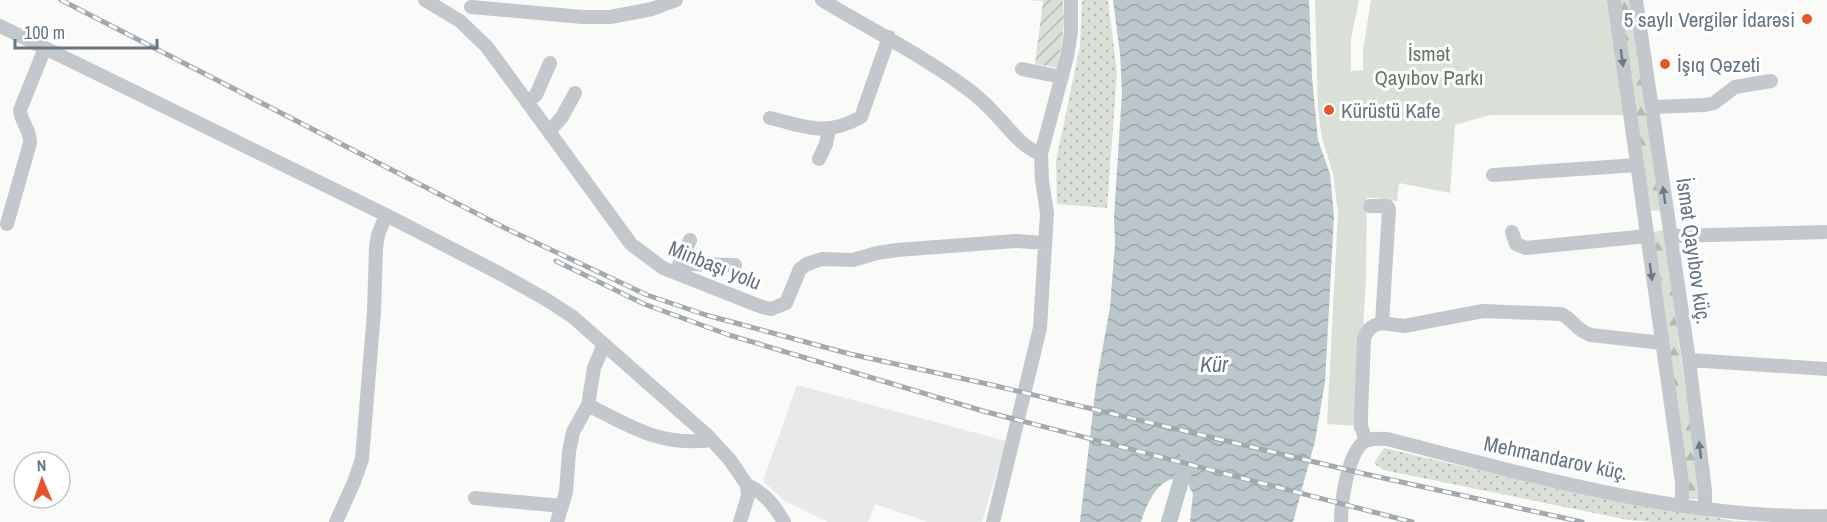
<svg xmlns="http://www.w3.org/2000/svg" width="1827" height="522" font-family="'Archivo Narrow',sans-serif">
  <defs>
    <pattern id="grass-dots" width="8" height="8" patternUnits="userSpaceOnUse" patternTransform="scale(1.5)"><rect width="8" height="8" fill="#dadfd7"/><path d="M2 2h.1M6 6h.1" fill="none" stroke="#b4b9b4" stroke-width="1.8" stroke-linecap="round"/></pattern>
    <pattern id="forest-firs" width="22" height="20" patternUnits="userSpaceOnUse" patternTransform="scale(1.5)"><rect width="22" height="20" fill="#dadfd7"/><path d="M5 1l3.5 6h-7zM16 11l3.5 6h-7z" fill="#b4b9b4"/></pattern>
    <pattern id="garden-furrows" width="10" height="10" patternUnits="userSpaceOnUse" patternTransform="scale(1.5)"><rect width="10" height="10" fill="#dadfd7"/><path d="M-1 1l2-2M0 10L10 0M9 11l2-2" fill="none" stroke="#b4b9b4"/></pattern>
    <pattern id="water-waves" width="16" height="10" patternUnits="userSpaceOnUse" patternTransform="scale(1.5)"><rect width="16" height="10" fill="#bbc7cb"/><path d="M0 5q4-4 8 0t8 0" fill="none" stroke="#9ca6aa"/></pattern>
  </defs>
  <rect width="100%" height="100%" fill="#fafaf8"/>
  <path fill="#e8e9e9" d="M 797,385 L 1006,441 L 982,522 L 928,522 L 875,504 L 868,522 L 828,522 L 785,501 L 763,481 Z"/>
  <path fill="url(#grass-dots)" d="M 1082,0 L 1108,0 L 1117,73 L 1107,208 L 1057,204 L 1056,161 L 1080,46 Z
    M 1384,448 L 1594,497 L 1735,521 L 1786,522 L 1651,522 L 1629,520 L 1383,470 L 1374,463 Z"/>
  <path fill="url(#forest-firs)" d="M 1619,0 L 1631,0 L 1660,210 L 1651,211 Z
    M 1664,230 L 1700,499 L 1689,499 L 1653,232 Z"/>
  <path fill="#dadfd7" d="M 1315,0 L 1359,0 L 1351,39 L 1351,71 L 1363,70 L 1363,50 L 1371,0 L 1609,0 L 1624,115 L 1490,115 L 1455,125 L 1450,193 L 1399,183 L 1397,201 L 1367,197 L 1366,278 L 1357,426 L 1327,424 L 1338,213 L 1333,173 L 1322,138 L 1318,109 Z"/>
  <path fill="url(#garden-furrows)" d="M 1028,0 L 1063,0 L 1064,24 L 1058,68 L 1035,64 L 1043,1 Z"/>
  <path fill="url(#water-waves)" d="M 1113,0 L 1309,0 L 1312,77 L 1318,140 L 1330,174 L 1334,216 L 1325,382 L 1315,441 L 1293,522 L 1190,522 L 1193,494 L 1186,480 C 1161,471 1147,502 1141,522 L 1080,522 L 1096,385 L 1110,307 L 1115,244 L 1114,217 L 1122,92 L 1120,54 Z"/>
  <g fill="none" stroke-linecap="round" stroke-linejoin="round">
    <path stroke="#bbc7cb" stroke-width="16" d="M 1169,522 L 1188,457"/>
    <path stroke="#c3c8cc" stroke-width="14" d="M 425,0 L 460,21 L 487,47 L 631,244 L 663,268 L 762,307 L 771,309 L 786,303 L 800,269 L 807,264 L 822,259 L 853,260 L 877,253 L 897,250 L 1016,241 L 1045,243
      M 822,0 C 870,29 920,54 965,87 C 976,95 987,105 996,115 C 1011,130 1021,147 1041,154
      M 1614,0 L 1682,482 L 1682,505
      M 1636,0 L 1689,360 L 1705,491 L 1705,508
      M 471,7 L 582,17 L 610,17 L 652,9 L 676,0
      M 0,26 L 386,215 L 499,273 L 547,300 L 573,317 L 708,436 L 730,460 L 747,485 L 748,496 L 740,522
      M 1022,69 L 1061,77
      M 527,102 L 536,95 L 550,63
      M 1652,107 L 1705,105 L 1714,103 L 1735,87 L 1771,81
      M 770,118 C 808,127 825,137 861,117 L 889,37
      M 549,132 L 562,117 L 575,93
      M 819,159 L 826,144 L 829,130
      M 1493,175 L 1637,165
      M 7,224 L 30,143 C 31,130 21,123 20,110 L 45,48
      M 1512,232 L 1516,244 L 1526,248 L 1647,236
      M 1671,236 L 1827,232
      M 680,264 L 735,265
      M 676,272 L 690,240
      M 1382,323 L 1404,326 L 1483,311 L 1561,314 C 1573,319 1575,330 1591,335 L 1662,343
      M 1689,360 L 1827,369
      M 588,405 C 631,427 662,447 712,440
      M 1366,440 L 1361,427 L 1361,415 L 1364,339 C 1368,328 1371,326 1382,323 L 1389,209 L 1387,206 L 1370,206
      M 747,485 C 765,493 774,505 784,522
      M 475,498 L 562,506
      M 336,522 L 354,482 L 362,459 L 374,312 L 376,248 L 378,235 L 386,215
      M 557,522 L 566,492 L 569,452 L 573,432 L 588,405 L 594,368 L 604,344
      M 993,522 L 1040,328 L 1047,213 L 1042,180 L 1041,154 L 1067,57 L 1071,32 L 1071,0
      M 1341,522 C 1341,503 1348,446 1368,440 C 1374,438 1381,439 1387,439 C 1529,475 1679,519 1827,516"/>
    <g stroke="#a2aab0" stroke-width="5">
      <path id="rail" d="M 61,0 L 505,228 L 647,295 L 706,315 L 850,354 L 992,385 L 1365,474 L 1582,522
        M 556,261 L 644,304 L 729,335 L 983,411 L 1412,522"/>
    </g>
    <use href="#rail" stroke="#fff" stroke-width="3" stroke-dasharray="9" stroke-linecap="butt"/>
  </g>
  <defs><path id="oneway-solid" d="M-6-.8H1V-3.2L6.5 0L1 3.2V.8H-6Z" transform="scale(1.5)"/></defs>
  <g fill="#6a7a87">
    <use href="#oneway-solid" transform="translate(1622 58) rotate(82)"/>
    <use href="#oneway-solid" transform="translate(1664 195) rotate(-98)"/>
    <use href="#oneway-solid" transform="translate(1651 272) rotate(82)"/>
    <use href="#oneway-solid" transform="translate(1700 450) rotate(-97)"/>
  </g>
  <g fill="#e4572e" stroke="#fff" stroke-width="2">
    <circle cx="1807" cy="19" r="6"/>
    <circle cx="1665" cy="64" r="6"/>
    <circle cx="1329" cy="110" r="6"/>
  </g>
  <g text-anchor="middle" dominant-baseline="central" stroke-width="6" stroke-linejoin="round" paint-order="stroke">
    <g font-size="21" fill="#657683" stroke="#fff" text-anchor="start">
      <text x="1795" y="19" text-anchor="end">5 saylı Vergilər İdarəsi</text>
      <text x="1677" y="64">İşıq Qəzeti</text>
      <text x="1341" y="110">Kürüstü Kafe</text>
    </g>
    <g font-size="21" fill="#687a64" stroke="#fff">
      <text x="1429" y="53">İsmət<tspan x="1429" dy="24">Qayıbov Parkı</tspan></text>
    </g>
    <g font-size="21" fill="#657683" stroke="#fff">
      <text transform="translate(1694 251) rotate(82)">İsmət Qayıbov küç.</text>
      <text transform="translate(715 265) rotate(22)">Minbaşı yolu</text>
      <text transform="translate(1556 458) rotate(12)">Mehmandarov küç.</text>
    </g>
    <g font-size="22" font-style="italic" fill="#60757c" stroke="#fff">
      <text x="1214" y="364">Kür</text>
    </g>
  </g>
  <g transform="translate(42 480) rotate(358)"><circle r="28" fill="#ffffff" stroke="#c1c8cd" stroke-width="1.5"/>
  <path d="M0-4.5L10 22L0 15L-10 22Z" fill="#e4572e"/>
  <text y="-9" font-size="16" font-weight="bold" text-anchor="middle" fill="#657683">N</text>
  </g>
  <path d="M15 39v9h142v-9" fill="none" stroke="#657683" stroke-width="3"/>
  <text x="24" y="39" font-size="18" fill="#657683" stroke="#ffffff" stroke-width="4.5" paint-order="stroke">100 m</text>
</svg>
